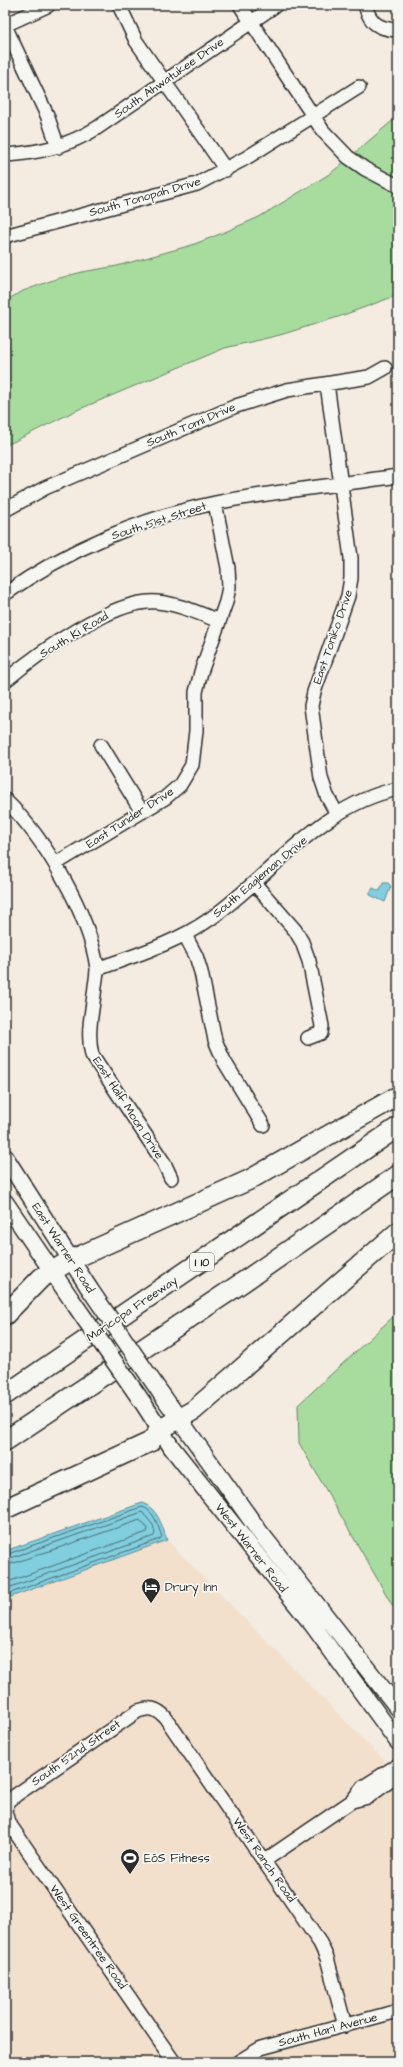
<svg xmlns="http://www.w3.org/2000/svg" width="403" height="2067" font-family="'Architects Daughter',sans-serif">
  <rect width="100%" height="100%" fill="#f4ece1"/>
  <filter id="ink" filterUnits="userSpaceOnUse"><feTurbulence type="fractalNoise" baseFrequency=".025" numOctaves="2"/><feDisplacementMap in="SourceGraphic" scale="8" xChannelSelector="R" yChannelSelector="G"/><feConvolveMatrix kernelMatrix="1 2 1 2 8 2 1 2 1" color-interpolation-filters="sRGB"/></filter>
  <g filter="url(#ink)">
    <path fill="#f2e0cc" d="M 167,1540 L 398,1774 L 398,2062 L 5,2062 L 5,1599 Z"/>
    <path fill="#a7dc9e" stroke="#698464" d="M 398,116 L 398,295 L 338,317 L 280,335 L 225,348 L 75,411 L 5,446 L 5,301 L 23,291 L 56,279 L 82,272 L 117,266 L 192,245 L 225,232 L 259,217 L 331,173 Z
      M 398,1314 L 398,1615 L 299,1443 L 298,1405 L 395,1315 Z"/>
    <path fill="#80cede" stroke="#5e8d96" d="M 383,883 L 388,883 L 391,886 L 385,902 L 370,895 L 370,892 L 373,888 L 380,891 Z
      M 142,1503 C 158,1508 162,1526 167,1540 L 5,1599 L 5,1551 Z"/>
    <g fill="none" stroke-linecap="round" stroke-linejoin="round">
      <path stroke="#4d6c73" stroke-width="1" d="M 5,1555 L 142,1507 C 154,1510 158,1526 162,1537 L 160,1539 L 5,1595
        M 5,1560 L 142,1512 L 153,1525 L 155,1533 L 154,1536 L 5,1589
        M 5,1566 L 140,1520 L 148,1529 L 147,1532 L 5,1583"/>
      <g stroke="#2b2b2b" stroke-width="16">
        <path id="minor" d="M 119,5 L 136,41 L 226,170
          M 240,5 L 323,131 L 348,157 L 365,169 L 398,186
          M 365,5 C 370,24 379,29 398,30
          M 5,25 L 49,5
          M 5,26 L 47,115 L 58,147
          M 5,155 C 39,153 68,146 97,128 L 276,5
          M 5,236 L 197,184 L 246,158 L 359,87
          M 327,384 L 351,558 L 351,578 L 348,596 L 314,692 L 311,706 L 321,778 L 327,796 L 337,814
          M 5,510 L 45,488 L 236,406 L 287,390 L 369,377 L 385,368
          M 5,594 C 66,550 142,518 215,503 C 275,491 337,485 398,476
          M 5,681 C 37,654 114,598 157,602 C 179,604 198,613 219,621
          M 101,745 L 142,812
          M 5,800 C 45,838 89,913 97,968 C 97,974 96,980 95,986 C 93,1009 86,1032 92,1055 L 164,1163 L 171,1178
          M 55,864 L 165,798 L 180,785 L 192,765 L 196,731 L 196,692 L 201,672 L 226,602 L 229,587 L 228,568 L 215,503
          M 254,883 L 295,930 L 302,942 L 309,961 L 322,1026 L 321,1033 L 308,1038
          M 185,935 L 196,956 L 201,972 L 215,1040 L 224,1061 L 263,1125
          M 97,969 C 136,955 176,943 210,919 C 272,875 321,804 398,789
          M 352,1801 L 368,1797 L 398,1775
          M 5,1809 L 9,1801 L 16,1795 L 138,1711 C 150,1707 156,1708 165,1717 L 320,1943 L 327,1958 L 345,2026
          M 5,1811 L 8,1822 L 15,1832 L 174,2062
          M 264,1861 L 352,1801 L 363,1787 L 398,1765
          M 238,2062 L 261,2048 L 398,2011"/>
      </g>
      <g stroke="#2b2b2b" stroke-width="19">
        <path id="major" d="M 5,1157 L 89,1288
          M 5,1202 L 71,1299
          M 160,1392 L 259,1531 L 398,1708
          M 143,1403 L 172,1448 L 312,1624 L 398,1742"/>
      </g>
      <g stroke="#2b2b2b" stroke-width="22">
        <path id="highway" d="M 5,1315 L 41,1278 L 71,1260 L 249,1180 L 398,1096
          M 5,1395 L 398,1127
          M 5,1441 L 243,1282 L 398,1175
          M 5,1509 L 150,1442 L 161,1429 L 194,1410 L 398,1232"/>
      </g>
      <use href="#minor" stroke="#f6f6f2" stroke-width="13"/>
      <use href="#major" stroke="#f6f6f2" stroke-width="16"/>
      <use href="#highway" stroke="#f6f6f2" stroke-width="19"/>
      <g stroke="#2b2b2b" stroke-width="19" stroke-linecap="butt">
        <path id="major-bridge" d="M 89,1288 L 160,1392
          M 71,1299 L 143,1403"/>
      </g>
      <use href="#major-bridge" stroke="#f6f6f2" stroke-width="16"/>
    </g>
  </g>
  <defs>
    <g id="hotel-pin" transform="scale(1)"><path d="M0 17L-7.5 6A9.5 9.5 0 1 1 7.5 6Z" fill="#2b2b2b" stroke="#f6f6f2"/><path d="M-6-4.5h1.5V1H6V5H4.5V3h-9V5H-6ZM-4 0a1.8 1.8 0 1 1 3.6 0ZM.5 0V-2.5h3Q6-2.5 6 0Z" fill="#fff"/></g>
    <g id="stadium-pin" transform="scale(1)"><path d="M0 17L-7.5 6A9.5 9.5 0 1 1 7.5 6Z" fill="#2b2b2b" stroke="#f6f6f2"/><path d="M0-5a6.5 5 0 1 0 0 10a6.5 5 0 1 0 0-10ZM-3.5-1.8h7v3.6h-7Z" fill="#fff"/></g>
  </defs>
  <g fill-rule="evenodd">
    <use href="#hotel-pin" x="151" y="1587"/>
    <use href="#stadium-pin" x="130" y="1858"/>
  </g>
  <g text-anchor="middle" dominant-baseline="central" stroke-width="3.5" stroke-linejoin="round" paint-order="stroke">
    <rect fill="#f6f6f2" stroke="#686867" stroke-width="1" x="190" y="1253" width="24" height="18" rx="3"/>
    <g font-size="11" font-weight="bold" fill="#2b2b2b">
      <text x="202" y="1262">I 10</text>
    </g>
    <g font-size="12" fill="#2b2b2b" stroke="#f6f6f2">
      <text transform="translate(169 78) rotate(-35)">South Ahwatukee Drive</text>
      <text transform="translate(145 197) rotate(-16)">South Tonopah Drive</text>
      <text transform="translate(191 425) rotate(-23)">South Tomi Drive</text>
      <text transform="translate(159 521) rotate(-18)">South 51st Street</text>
      <text transform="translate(74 635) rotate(-31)">South Ki Road</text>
      <text transform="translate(333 637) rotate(-71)">East Toniko Drive</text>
      <text transform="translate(130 818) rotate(-33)">East Tunder Drive</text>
      <text transform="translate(260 877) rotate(-40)">South Eagleman Drive</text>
      <text transform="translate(128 1108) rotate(57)">East Half Moon Drive</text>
      <text transform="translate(63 1248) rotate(57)">East Warner Road</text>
      <text transform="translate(132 1309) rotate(-34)">Maricopa Freeway</text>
      <text transform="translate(251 1548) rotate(52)">West Warner Road</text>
      <text transform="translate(76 1753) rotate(-35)">South 52nd Street</text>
      <text transform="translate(264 1860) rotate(55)">West Ranch Road</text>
      <text transform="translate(88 1937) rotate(55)">West Greentree Road</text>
      <text transform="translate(328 2030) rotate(-15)">South Harl Avenue</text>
    </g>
    <g font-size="12" fill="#2b2b2b" stroke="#f6f6f2" text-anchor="start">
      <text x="165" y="1587">Drury Inn</text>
      <text x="144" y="1858">EōS Fitness</text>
    </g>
  </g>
  <rect width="403" height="2067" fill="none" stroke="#f6f6f2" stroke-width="20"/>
  <rect x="10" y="10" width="383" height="2047" fill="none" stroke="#2b2b2b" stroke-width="1.5" filter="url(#ink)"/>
</svg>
